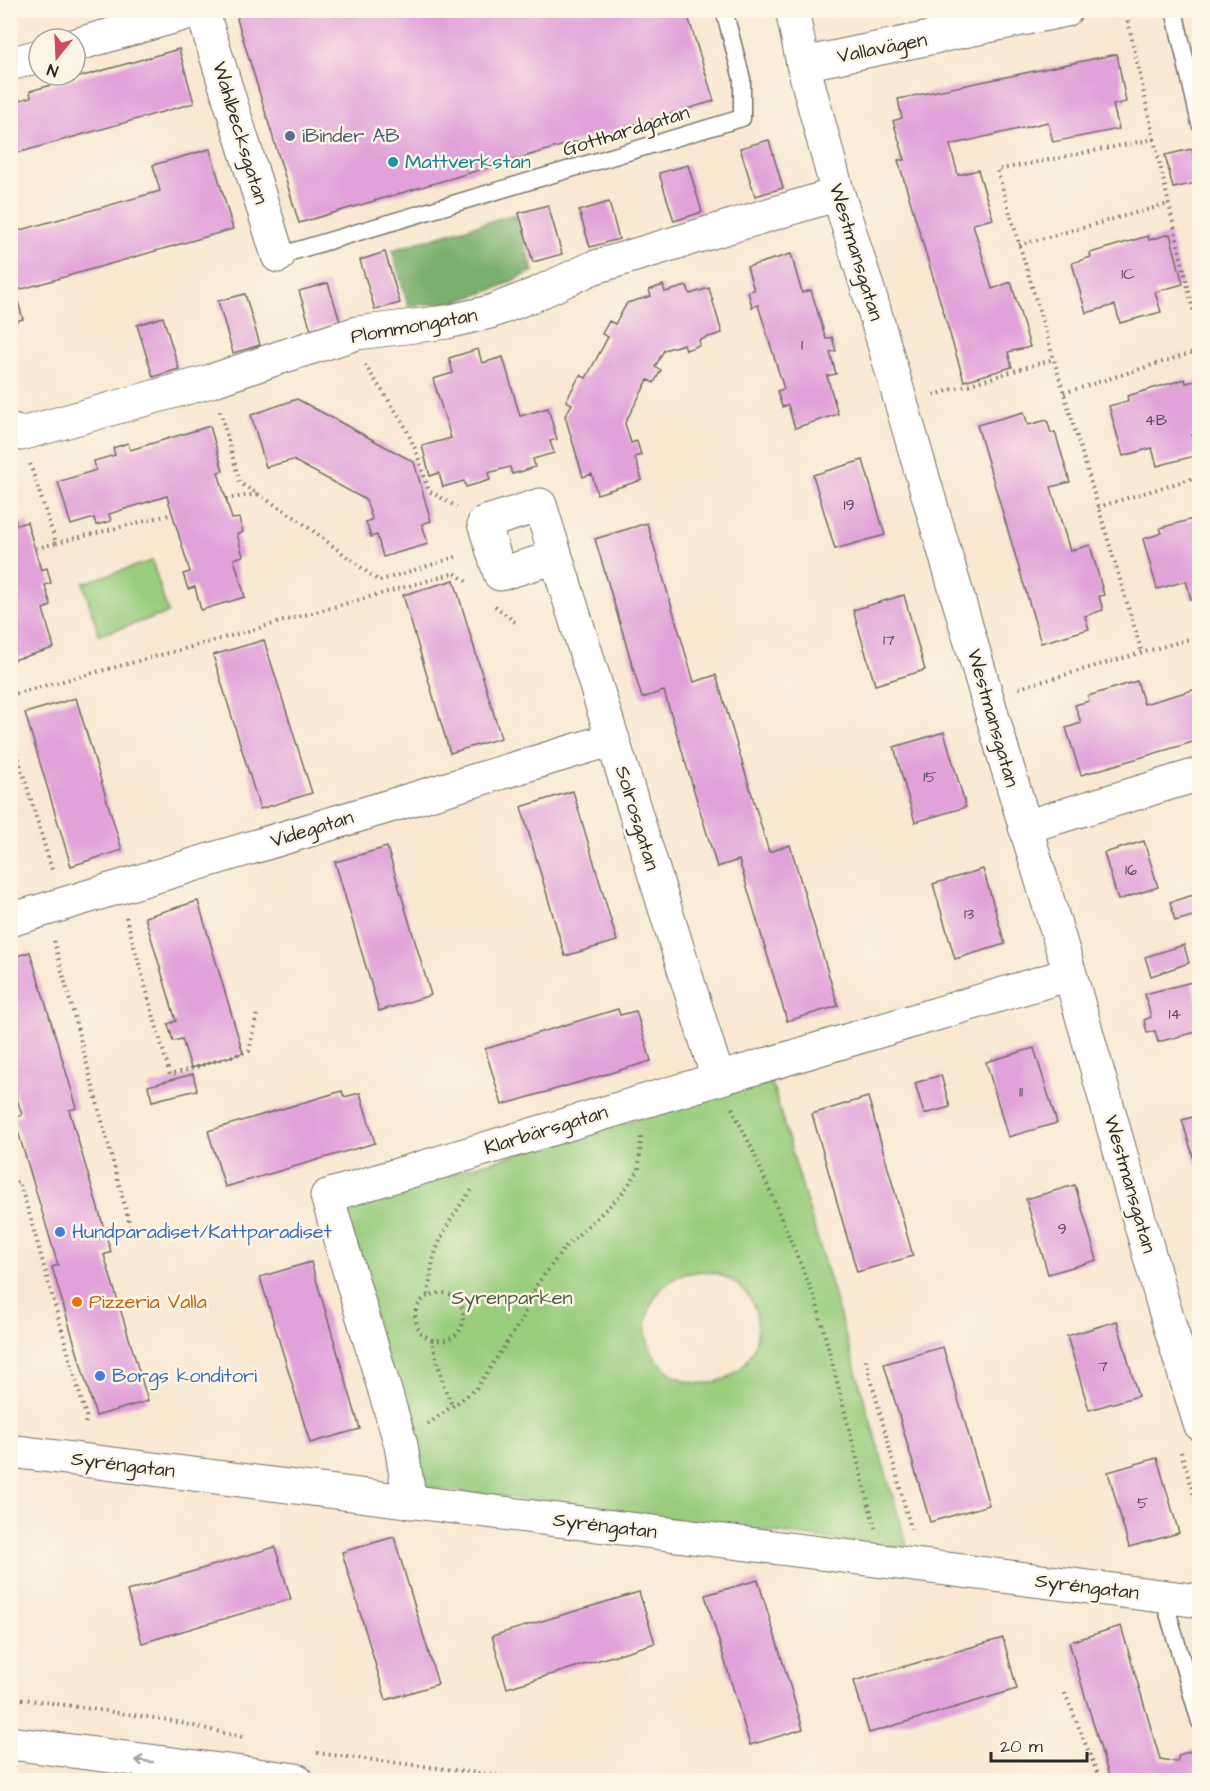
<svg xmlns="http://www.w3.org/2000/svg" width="1210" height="1791" font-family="'Architects Daughter',sans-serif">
  <rect width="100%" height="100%" fill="#fcf5e5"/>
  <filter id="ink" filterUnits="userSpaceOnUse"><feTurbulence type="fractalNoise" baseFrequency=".0167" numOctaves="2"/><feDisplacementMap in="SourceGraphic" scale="12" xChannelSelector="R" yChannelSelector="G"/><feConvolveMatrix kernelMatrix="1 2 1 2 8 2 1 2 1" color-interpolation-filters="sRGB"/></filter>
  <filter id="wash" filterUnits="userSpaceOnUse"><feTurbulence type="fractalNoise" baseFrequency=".008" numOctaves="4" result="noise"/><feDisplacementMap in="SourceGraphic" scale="24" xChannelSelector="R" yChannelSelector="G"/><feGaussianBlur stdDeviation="1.35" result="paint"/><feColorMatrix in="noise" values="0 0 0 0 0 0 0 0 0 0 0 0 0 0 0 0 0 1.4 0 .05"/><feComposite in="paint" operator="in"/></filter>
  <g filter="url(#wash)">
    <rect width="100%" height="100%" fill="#f8e8d1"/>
    <path fill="#99cd7e" stroke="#627c54" stroke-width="1.5" fill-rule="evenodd" d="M 152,561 L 168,613 L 99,635 L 83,583 Z
      M 771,1080 L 908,1549 L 424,1487 L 342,1205 ZM 701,1271 C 708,1272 717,1273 723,1276 C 785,1303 757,1395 691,1382 C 675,1379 664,1370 655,1357 C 636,1330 649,1290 679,1276 C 685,1273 694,1273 701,1271 Z"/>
    <path fill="#7ab06d" stroke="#526e4c" stroke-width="1.5" d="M 515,214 L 533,271 L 497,288 L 455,302 L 408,306 L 392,250 Z"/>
    <g id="blocks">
      <path fill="#e1a1d9" d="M 242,10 L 686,10 L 714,101 L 299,223 L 237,19 Z
        M 10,17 L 17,39 L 10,41 Z
        M 179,49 L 194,103 L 10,155 L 10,103 L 31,97 L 30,91 Z
        M 1117,54 L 1126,102 L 1113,105 L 1119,129 L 1053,142 L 1048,122 L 950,145 L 958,175 L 978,170 L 993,219 L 973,224 L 992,289 L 1011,282 L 1030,347 L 1008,352 L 1012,367 L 964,381 L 898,160 L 905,160 L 893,121 L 902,118 L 898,99 Z
        M 769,140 L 783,188 L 755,196 L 740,148 Z
        M 210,149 L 233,229 L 15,291 L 23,319 L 10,323 L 10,233 L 160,191 L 153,165 Z
        M 1192,149 L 1200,182 L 1173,188 L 1165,155 Z
        M 688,165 L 702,212 L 674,221 L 659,173 Z
        M 609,202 L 619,239 L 590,247 L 579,211 Z
        M 548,205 L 562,254 L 533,262 L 519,213 Z
        M 1170,234 L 1183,284 L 1155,292 L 1161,312 L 1120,323 L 1115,305 L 1086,313 L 1072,263 L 1091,257 L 1090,253 L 1148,236 L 1149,240 Z
        M 385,252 L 400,303 L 375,310 L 360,260 Z
        M 791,254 L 802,293 L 811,290 L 826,339 L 832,337 L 836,351 L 830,352 L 836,374 L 827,376 L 838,414 L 795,428 L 788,405 L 782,407 L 777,391 L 784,389 L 758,305 L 752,307 L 748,291 L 754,290 L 747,267 Z
        M 328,283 L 340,321 L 311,330 L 299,291 Z
        M 663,285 L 665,292 L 687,286 L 690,294 L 709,288 L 722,333 L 699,340 L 700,345 L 686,350 L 684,344 L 664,350 L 655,367 L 661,370 L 654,383 L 648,380 L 625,423 L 631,443 L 637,441 L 641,455 L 635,457 L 642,480 L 597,494 L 592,474 L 583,477 L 565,416 L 572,404 L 566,401 L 580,375 L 586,378 L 608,337 L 602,334 L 609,321 L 615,324 L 627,303 L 651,296 L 649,290 Z
        M 245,294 L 260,345 L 233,353 L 218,301 Z
        M 163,317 L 179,369 L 153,377 L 137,325 Z
        M 478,349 L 482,363 L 503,357 L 520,416 L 548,408 L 557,439 L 550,441 L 554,453 L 533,459 L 535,467 L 523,471 L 512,474 L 510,467 L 488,473 L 490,480 L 466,487 L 464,481 L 443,487 L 439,473 L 430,476 L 422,446 L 451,438 L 433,379 L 453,373 L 449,358 Z
        M 1185,379 L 1186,383 L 1200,380 L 1200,433 L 1192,435 L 1198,455 L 1157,466 L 1152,448 L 1123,456 L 1109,406 L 1128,401 L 1127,396 Z
        M 297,399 L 414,462 L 431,521 L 422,524 L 428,544 L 383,557 L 377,535 L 371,537 L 366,522 L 372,519 L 366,500 L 293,460 L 266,467 L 251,415 Z
        M 1024,412 L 1028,425 L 1047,420 L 1051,433 L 1055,432 L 1070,482 L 1051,487 L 1070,551 L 1090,545 L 1104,595 L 1099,596 L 1103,610 L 1085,616 L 1089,629 L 1041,643 L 977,425 Z
        M 210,426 L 223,471 L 218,472 L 232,519 L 239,518 L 243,532 L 237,534 L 243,556 L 234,559 L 245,597 L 201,610 L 195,587 L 188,589 L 183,574 L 190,572 L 167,496 L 109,514 L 111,521 L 96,525 L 94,518 L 71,525 L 58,482 L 96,470 L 94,461 L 115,455 L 113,448 L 128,443 L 130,450 Z
        M 863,460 L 885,535 L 835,549 L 813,475 Z
        M 10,505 L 17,525 L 27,522 L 41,570 L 47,568 L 51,583 L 45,585 L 51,606 L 43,609 L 54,648 L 10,661 Z
        M 1200,517 L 1200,597 L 1191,599 L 1186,581 L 1157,589 L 1143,539 L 1162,533 L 1160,528 Z
        M 647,523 L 694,682 L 716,675 L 769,852 L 790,845 L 838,1006 L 787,1021 L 739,860 L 717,867 L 664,691 L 642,698 L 595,539 Z
        M 454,580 L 501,738 L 450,753 L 403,595 Z
        M 904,595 L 925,670 L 875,685 L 853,610 Z
        M 264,640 L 312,793 L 260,809 L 213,655 Z
        M 1137,681 L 1144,704 L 1200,688 L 1200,740 L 1081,775 L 1066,728 L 1081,723 L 1075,705 L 1089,701 L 1088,696 Z
        M 76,698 L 122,850 L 71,866 L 25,713 Z
        M 944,732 L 966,807 L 915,822 L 894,747 Z
        M 573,791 L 617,941 L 565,956 L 521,807 Z
        M 1144,841 L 1158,887 L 1118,900 L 1104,853 Z
        M 387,847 L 431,995 L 379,1011 L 335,862 Z
        M 983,869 L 1005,944 L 955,959 L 933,884 Z
        M 1200,893 L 1200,914 L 1175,921 L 1170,902 Z
        M 198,901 L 243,1053 L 191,1068 L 182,1039 L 173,1041 L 168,1024 L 176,1021 L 145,917 Z
        M 1184,945 L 1189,963 L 1151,976 L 1145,957 Z
        M 30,952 L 77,1108 L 69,1110 L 111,1252 L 104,1255 L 148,1401 L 96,1416 L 52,1267 L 58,1265 L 14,1118 L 22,1115 L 10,1077 L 10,958 Z
        M 1192,982 L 1200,1011 L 1200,1031 L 1158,1042 L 1155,1031 L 1147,1033 L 1144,1020 L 1151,1017 L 1145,994 Z
        M 618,1009 L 620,1015 L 636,1011 L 651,1061 L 502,1105 L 485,1049 Z
        M 1034,1048 L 1057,1123 L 1008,1137 L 986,1062 Z
        M 193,1074 L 197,1090 L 152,1101 L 148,1086 Z
        M 941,1075 L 950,1107 L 924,1114 L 915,1083 Z
        M 342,1091 L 344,1097 L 360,1093 L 375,1143 L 225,1187 L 208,1131 Z
        M 868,1097 L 913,1256 L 857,1272 L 812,1114 Z
        M 1200,1115 L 1200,1165 L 1196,1166 L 1182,1120 Z
        M 1075,1185 L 1097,1260 L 1048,1274 L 1026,1199 Z
        M 311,1262 L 360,1429 L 310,1443 L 260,1277 Z
        M 1117,1321 L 1138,1396 L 1089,1410 L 1067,1336 Z
        M 943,1347 L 989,1505 L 930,1522 L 884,1364 Z
        M 1157,1458 L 1179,1533 L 1129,1547 L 1108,1472 Z
        M 394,1537 L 438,1684 L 386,1700 L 342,1552 Z
        M 275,1547 L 291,1599 L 142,1643 L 127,1591 Z
        M 758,1580 L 803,1729 L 750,1745 L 705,1595 Z
        M 639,1592 L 655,1643 L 507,1688 L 492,1636 Z
        M 1121,1626 L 1160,1759 L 1177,1762 L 1179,1755 L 1196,1749 L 1198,1754 L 1200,1753 L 1200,1780 L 1110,1780 L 1069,1642 Z
        M 1003,1638 L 1017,1689 L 869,1733 L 854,1681 Z"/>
    </g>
  </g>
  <g filter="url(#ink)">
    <use href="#blocks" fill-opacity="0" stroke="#736d65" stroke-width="1.5"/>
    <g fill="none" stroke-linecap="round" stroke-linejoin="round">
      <g stroke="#736d65" stroke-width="19">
        <path id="service" d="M 1174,10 L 1200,124
          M 278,256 L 742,118 L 742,79 L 724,10
          M 1163,1596 L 1200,1722"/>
      </g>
      <g stroke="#736d65" stroke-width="35">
        <path id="minor" d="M 202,10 L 278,256
          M 75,45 L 198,10
          M 10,64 L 39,56
          M 803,64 L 1066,10
          M 10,430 L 21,434 L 211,381 L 278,358 L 357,333 L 447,322 L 490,312 L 536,294 L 592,268 L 838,194
          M 556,557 L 500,574 L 484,523 L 540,505 L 718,1079
          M 1025,827 L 1200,774
          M 10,920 L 613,739
          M 10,1451 L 1200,1601
          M 410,1502 L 401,1445 L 327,1196 L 1070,974"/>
      </g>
      <g stroke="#736d65" stroke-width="35">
        <path id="tertiary" d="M 792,10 L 803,64 L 838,194 L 870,296 L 1007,766 L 1070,974 L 1164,1307 L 1200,1424"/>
      </g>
      <g stroke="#736d65" stroke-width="35">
        <path id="secondary" d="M 10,1743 L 296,1780"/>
      </g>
      <path stroke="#736d65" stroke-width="4" stroke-dasharray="1.5 4.5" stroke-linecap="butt" d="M 1128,21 L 1154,139 L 997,170 L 1142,653
        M 1154,139 L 1200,340
        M 1019,245 L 1168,204
        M 365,365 L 403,422 L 416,451 L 429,491 L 457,507
        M 1064,393 L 1200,350
        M 934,395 L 1054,359
        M 220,411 L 240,483 L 296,518 L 379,581 L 459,556
        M 30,464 L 56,543 L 34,549
        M 226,499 L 257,494
        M 1098,507 L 1200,476
        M 56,543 L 173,514
        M 495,606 L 515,622
        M 1019,688 L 1200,636
        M 10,695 L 191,647 L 455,573 L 467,582
        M 10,730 L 53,873
        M 126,917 L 170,1075 L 249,1051 L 257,1013
        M 54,941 L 132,1233
        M 732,1108 L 753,1151 L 816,1301 L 875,1528
        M 10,1183 L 19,1182 L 29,1213 L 86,1416 L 85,1427
        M 428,1295 C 430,1282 431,1269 434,1257 C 442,1231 457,1208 474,1187
        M 432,1340 C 436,1340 442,1341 446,1340 C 459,1337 465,1324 463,1312 C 459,1279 405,1293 417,1324 C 418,1327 418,1330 420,1332 C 423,1335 429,1338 432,1340 L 443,1384 L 452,1405
        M 866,1360 L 912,1533
        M 428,1424 L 476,1389 L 521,1321 L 536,1286 L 566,1246 L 621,1195 L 639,1170 L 641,1135
        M 1181,1452 L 1200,1515
        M 1065,1693 L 1100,1780
        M 10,1697 L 168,1720 L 242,1737
        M 317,1753 L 534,1780"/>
      <use href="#service" stroke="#fff" stroke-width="16"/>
      <use href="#minor" stroke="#fff" stroke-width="33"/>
      <use href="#tertiary" stroke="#fff" stroke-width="33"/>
      <use href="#secondary" stroke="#fff" stroke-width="33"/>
    </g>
    <defs><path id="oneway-shaft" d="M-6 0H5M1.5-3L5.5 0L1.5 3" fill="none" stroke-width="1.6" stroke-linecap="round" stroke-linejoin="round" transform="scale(1.5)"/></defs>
    <use stroke="#a0a0a0" href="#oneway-shaft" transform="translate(144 1761) rotate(-173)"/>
  </g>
  <circle fill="#5c6f8a" stroke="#fcf5e5" stroke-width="2" cx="290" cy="136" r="6"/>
  <circle fill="#0f9aa8" stroke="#fcf5e5" stroke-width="2" cx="393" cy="162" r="6"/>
  <g fill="#3f7fe0" stroke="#fcf5e5" stroke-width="2">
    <circle cx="60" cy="1232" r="6"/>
    <circle cx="100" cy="1376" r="6"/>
  </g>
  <circle fill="#e8710a" stroke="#fcf5e5" stroke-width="2" cx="77" cy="1302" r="6"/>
  <g text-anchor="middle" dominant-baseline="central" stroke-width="5" stroke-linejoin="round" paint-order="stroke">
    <g font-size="16" fill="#584856">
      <text x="1128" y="274">1C</text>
      <text x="802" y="345">1</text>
      <text x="1156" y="420">4B</text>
      <text x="849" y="505">19</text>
      <text x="889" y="640">17</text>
      <text x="930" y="777">15</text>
      <text x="1131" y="870">16</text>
      <text x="969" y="914">13</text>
      <text x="1175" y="1014">14</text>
      <text x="1021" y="1092">11</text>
      <text x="1062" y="1229">9</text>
      <text x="1103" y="1366">7</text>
      <text x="1143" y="1503">5</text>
    </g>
    <g font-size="20" fill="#2b2b2b" stroke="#fcf5e5">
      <text transform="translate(882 48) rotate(-11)">Vallavägen</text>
      <text transform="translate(626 131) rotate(-17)">Gotthardgatan</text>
      <text transform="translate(240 133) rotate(73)">Wahlbecksgatan</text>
      <text transform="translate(856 252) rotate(73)">Westmansgatan</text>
      <text transform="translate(414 326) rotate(-10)">Plommongatan</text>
      <text transform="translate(993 718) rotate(74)">Westmansgatan</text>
      <text transform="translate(637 818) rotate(73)">Solrosgatan</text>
      <text transform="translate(312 829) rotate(-17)">Videgatan</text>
      <text transform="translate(546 1130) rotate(-17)">Klarbärsgatan</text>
      <text transform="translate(1130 1184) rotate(74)">Westmansgatan</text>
      <text transform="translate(123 1465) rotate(7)">Syréngatan</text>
      <text transform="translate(605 1526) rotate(7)">Syréngatan</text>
      <text transform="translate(1087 1587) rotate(7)">Syréngatan</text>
    </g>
    <g font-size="20" fill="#4e5e75" stroke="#fcf5e5" text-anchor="start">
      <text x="302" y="136">iBinder AB</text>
    </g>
    <g font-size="20" fill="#0d838f" stroke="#fcf5e5" text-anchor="start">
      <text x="405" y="162">Mattverkstan</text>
    </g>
    <g font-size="20" fill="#366cbe" stroke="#fcf5e5" text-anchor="start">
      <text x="72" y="1232">Hundparadiset/Kattparadiset</text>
      <text x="112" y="1376">Borgs konditori</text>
    </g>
    <g font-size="20" fill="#4c5c44" stroke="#fcf5e5">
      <text x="512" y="1298">Syrenparken</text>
    </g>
    <g font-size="20" fill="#c56008" stroke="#fcf5e5" text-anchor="start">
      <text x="89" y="1302">Pizzeria Valla</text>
    </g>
  </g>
  <rect width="1210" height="1791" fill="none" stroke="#fcf5e5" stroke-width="36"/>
  <g transform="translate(57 57) rotate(198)"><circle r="28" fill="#fcf5e5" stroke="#a8a49b" stroke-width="1.5"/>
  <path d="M0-4.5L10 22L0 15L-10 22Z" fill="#d1495b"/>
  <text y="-9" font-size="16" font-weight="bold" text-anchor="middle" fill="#2b2b2b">N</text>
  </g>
  <path d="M991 1752v9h96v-9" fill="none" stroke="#2b2b2b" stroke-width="3"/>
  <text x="1000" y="1752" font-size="18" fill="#2b2b2b" stroke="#fcf5e5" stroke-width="4.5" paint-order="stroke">20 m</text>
</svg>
